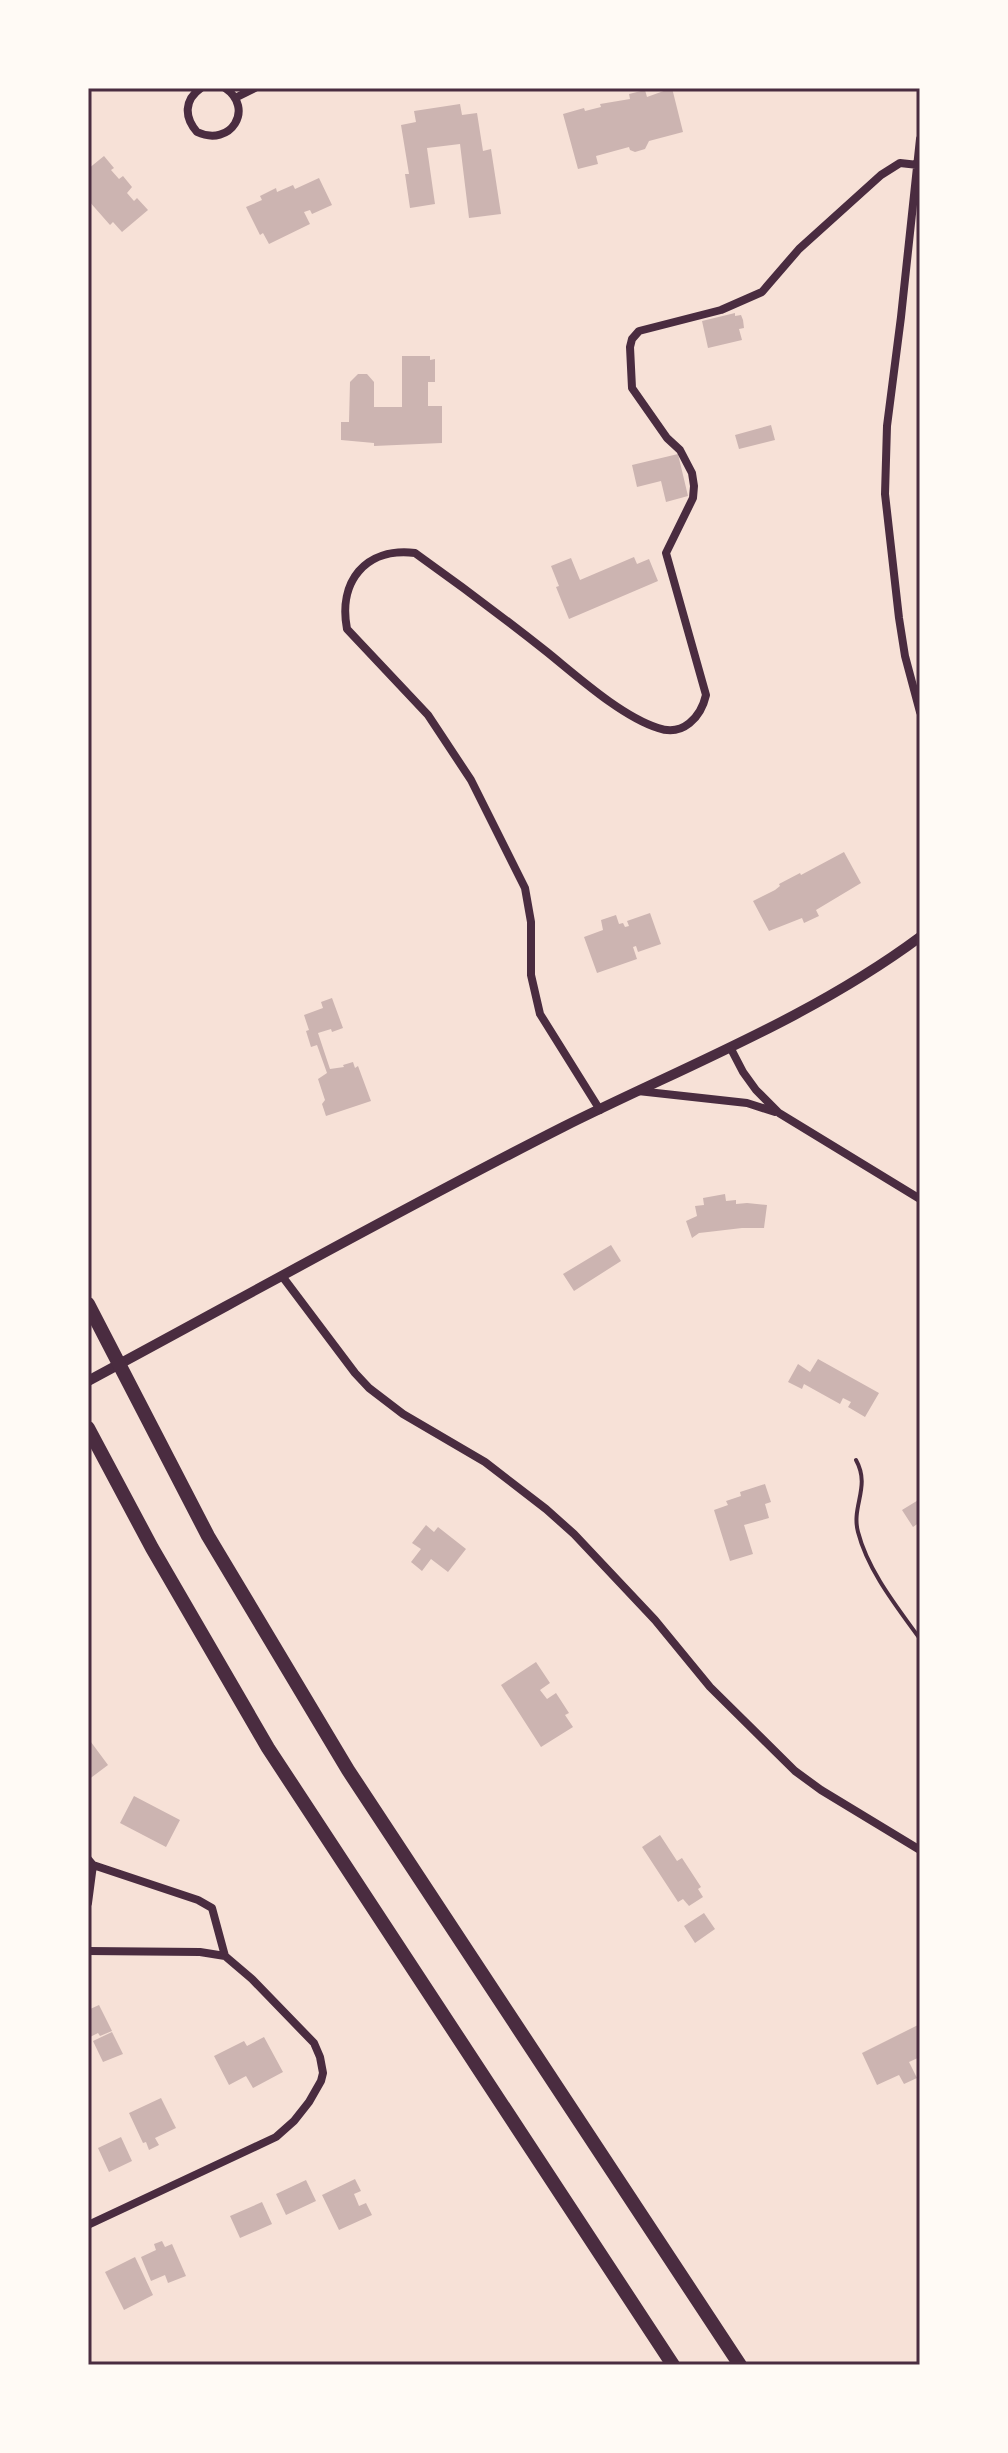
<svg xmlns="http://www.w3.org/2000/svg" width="1008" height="2453" font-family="'Playfair Display',serif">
  <rect width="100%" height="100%" fill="#f7e1d7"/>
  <path fill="#ccb4b1" d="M 672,88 L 683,132 L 649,141 L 645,149 L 635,152 L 630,150 L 629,147 L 596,156 L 598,164 L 578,169 L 563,114 L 584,108 L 585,111 L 601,107 L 600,104 L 630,99 L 629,94 L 645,90 L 647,97 Z
    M 460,104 L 462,115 L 477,113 L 483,151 L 491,149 L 501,214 L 469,218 L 460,144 L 427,148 L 435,204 L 410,208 L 405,174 L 409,174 L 401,125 L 416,122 L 414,111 Z
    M 104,156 L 114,168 L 111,170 L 119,179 L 123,176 L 132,187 L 127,193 L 134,201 L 137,198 L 148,210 L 122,232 L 113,222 L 110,225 L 88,200 L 88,169 Z
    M 319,178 L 332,205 L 312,214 L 310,210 L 304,212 L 310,224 L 269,244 L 263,233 L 260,235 L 246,207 L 262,200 L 260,196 L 276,188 L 277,192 L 293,185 L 295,189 Z
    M 735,313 L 735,316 L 741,315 L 743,320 L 744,328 L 739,329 L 742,340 L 708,348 L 702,321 Z
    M 402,356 L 430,356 L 430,360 L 435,359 L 435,382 L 428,382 L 428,406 L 442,406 L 442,443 L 374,446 L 374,443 L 341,440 L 341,422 L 349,422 L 350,382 L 358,374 L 367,374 L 374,382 L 374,407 L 402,407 Z
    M 771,425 L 775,440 L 739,449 L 735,435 Z
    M 678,454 L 688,496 L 666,502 L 661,481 L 637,487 L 632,465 Z
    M 634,557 L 637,564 L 649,559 L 658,581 L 569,619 L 556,587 L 559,586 L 551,566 L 571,558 L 580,580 Z
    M 844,852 L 861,883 L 816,910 L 819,916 L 804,923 L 802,918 L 769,931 L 753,901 L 775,890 L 780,886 L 779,884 L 800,873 L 801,875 Z
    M 650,913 L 661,944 L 638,952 L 636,946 L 633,947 L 637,959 L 597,973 L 584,937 L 603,930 L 601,920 L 616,915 L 619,924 L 623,923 L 625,927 L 629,926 L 627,921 Z
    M 332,998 L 343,1028 L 332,1032 L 331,1029 L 318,1033 L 330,1069 L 344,1067 L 343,1065 L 353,1062 L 355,1068 L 358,1066 L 371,1101 L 326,1116 L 322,1104 L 325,1100 L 318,1079 L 327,1073 L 317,1045 L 311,1047 L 306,1031 L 309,1030 L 304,1015 L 323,1008 L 321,1002 Z
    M 725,1194 L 726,1201 L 736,1200 L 736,1204 L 747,1203 L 767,1205 L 764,1228 L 742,1228 L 708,1232 L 699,1233 L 692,1238 L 686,1221 L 697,1216 L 695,1206 L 704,1205 L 703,1198 Z
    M 611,1245 L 621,1261 L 574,1291 L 563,1274 Z
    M 818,1359 L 879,1393 L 865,1417 L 848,1407 L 851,1402 L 843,1398 L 840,1404 L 804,1384 L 802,1389 L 788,1382 L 798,1364 L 810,1372 Z
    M 765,1484 L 771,1502 L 765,1504 L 769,1518 L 744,1525 L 753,1554 L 730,1561 L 714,1510 L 728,1505 L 726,1501 L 741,1496 L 740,1492 Z
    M 920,1499 L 920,1522 L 913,1527 L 902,1510 Z
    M 426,1525 L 434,1532 L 438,1527 L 466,1549 L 448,1572 L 431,1559 L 422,1571 L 411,1562 L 421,1549 L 412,1543 Z
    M 536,1662 L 550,1683 L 540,1690 L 547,1699 L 556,1693 L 569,1713 L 565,1715 L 573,1727 L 541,1747 L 501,1685 Z
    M 88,1738 L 108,1765 L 88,1780 Z
    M 134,1796 L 180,1820 L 166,1847 L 120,1823 Z
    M 660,1835 L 677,1861 L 682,1858 L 701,1887 L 698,1889 L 703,1897 L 689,1906 L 683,1899 L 678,1902 L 642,1847 Z
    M 704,1913 L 715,1929 L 695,1943 L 684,1926 Z
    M 99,2005 L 112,2031 L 100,2036 L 98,2033 L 88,2038 L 88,2010 Z
    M 920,2024 L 920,2057 L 909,2062 L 917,2078 L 904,2084 L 899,2075 L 877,2085 L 862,2053 Z
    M 112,2032 L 123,2054 L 103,2062 L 93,2041 Z
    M 264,2037 L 283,2072 L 253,2088 L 246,2076 L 229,2085 L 214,2056 L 244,2041 L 247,2046 Z
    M 161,2098 L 176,2128 L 155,2138 L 159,2145 L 149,2150 L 146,2142 L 143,2143 L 129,2113 Z
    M 121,2137 L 132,2161 L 109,2172 L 98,2148 Z
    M 355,2179 L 361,2191 L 354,2194 L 359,2206 L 366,2203 L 372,2215 L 339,2230 L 322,2195 Z
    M 306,2180 L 316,2201 L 286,2215 L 276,2194 Z
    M 262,2202 L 272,2224 L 240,2238 L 230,2216 Z
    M 162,2241 L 165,2247 L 172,2244 L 186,2276 L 168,2283 L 165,2275 L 151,2281 L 141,2257 L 156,2250 L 154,2244 Z
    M 135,2257 L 153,2295 L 124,2310 L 105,2272 Z"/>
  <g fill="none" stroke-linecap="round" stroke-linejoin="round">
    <path stroke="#4a2c40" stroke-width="4" d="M 856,1460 C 871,1487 851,1506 858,1532 C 868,1571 897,1607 920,1639"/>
    <path stroke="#4a2c40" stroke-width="8" d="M 201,88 C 184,100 184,117 197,132 C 231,148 255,108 225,88
      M 235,98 L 255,88
      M 920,139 L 901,317 L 887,426 L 885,494 L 899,618 L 905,656 L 920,712
      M 730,1047 L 743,1072 L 756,1090 L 779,1113 L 920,1199
      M 638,1091 L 747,1103 L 775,1112
      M 600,1110 L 540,1014 L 531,975 L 531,922 L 525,888 L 471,780 L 428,715 L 347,629 C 338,582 365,547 415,553 C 460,585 504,618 547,652 C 578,677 621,716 658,728 C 683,737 701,717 706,695 L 666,553 L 693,498 L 694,486 L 692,473 L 680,450 L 667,438 L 632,388 L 630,347 L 632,339 L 639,331 L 721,310 L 762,292 L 799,249 L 881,175 L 900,163 L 918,165
      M 282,1276 L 355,1373 L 369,1388 L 403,1414 L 485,1462 L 546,1509 L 574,1534 L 655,1620 L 710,1687 L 795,1771 L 821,1790 L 920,1850
      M 88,1859 L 93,1865 L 198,1900 L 212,1908 L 225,1956 L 252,1979 L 314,2043 L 320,2057 L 323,2073 L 321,2081 L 309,2102 L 294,2121 L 276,2137 L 88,2225
      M 88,1903 L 93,1865
      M 88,1951 L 200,1952 L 225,1956"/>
    <path stroke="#4a2c40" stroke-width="10" d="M 88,1381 C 246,1296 403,1208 563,1127 C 683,1067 811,1018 920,937"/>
    <path stroke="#4a2c40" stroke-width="14" d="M 88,1304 L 208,1536 L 348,1770 L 740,2365
      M 88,1428 L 152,1548 L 268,1748 L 673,2365"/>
  </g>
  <rect width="1008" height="2453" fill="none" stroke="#fffaf5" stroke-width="180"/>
  <rect x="90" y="90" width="828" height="2273" fill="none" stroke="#4a2c40" stroke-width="3"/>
</svg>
